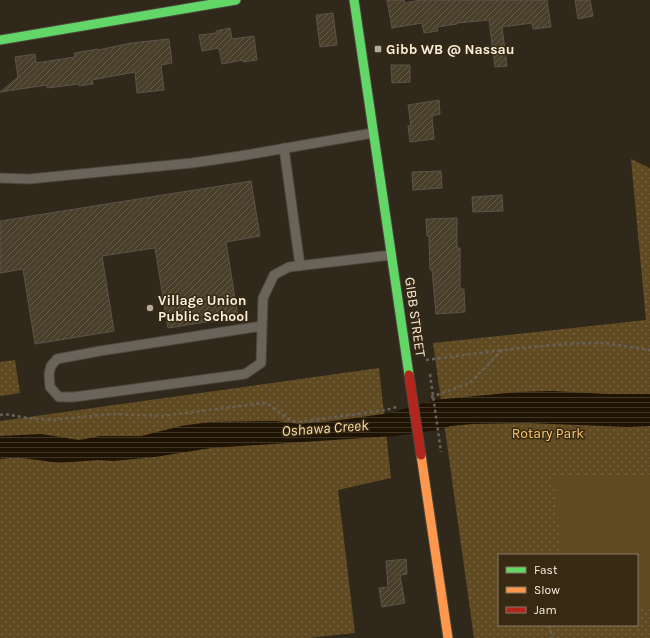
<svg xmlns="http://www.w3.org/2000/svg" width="650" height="638" font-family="Karla,sans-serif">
  <defs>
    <pattern id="park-dots" width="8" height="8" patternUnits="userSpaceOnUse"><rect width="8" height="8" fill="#604a22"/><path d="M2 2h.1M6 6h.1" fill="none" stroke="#786442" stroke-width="1.8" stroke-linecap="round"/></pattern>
    <pattern id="water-rules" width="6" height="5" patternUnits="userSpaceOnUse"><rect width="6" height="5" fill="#1f1303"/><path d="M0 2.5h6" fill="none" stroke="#403627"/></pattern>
    <pattern id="building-hatch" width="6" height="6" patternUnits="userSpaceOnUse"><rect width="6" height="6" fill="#483e2a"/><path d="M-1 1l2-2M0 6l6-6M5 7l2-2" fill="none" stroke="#635a49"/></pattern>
  </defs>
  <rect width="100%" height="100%" fill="#30281a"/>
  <path fill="url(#park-dots)" fill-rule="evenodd" d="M 631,159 L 650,168 L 650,638 L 474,638 L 433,343 L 646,320 ZM 499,555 L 637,555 L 637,625 L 499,625 Z
    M 15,360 L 20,393 L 0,396 L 0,362 Z
    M 379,368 L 391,478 L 338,490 L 355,633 L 308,638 L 0,638 L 0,421 Z"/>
  <path fill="#604a22" d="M 553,476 L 650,476 L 650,607 L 637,607 L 637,555 L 562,555 Z"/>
  <path fill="url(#water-rules)" d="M 552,391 L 608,394 L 650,394 L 650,426 L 628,427 L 528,423 L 473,424 L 451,426 L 438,430 L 395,436 L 211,448 L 155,457 L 113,461 L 98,460 L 59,463 L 23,458 L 8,458 L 0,459 L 0,436 L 41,434 L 79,440 L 100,436 L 141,436 L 181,426 L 209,422 L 276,421 L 299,424 L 333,421 L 390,413 L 434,400 L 518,392 Z"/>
  <path fill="url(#building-hatch)" stroke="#5b5449" d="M 387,0 L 404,0 L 405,3 L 421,0 L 547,0 L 551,27 L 533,29 L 532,23 L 502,27 L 507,66 L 495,67 L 489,20 L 457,23 L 457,24 L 437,27 L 438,31 L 424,33 L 422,23 L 392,28 Z
    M 575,0 L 590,0 L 593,16 L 578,19 Z
    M 333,13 L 337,45 L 320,47 L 316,15 Z
    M 230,28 L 232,39 L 254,36 L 257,60 L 243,62 L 243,60 L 222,64 L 219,48 L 202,51 L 199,35 L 216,33 L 216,31 Z
    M 169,39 L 172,63 L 161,65 L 164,90 L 137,93 L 135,72 L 92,80 L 93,84 L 79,86 L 79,84 L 47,88 L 47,85 L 0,92 L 18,77 L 15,57 L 35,54 L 36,63 L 75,57 L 74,53 L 98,49 L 98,50 L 131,43 Z
    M 391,65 L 410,65 L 410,82 L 392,83 Z
    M 439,100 L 440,114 L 432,116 L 434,139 L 410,142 L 408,126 L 411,126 L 408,105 Z
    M 441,171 L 442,188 L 413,190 L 412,172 Z
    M 251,181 L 260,236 L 226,242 L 238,317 L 168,328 L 155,248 L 102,256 L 114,331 L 35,344 L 23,269 L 0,273 L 0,221 Z
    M 502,195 L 503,211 L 473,212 L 472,197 Z
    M 457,218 L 457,248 L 460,248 L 460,289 L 464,289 L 465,312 L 436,314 L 432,270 L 430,270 L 429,236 L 427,236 L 426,219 Z
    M 406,559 L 407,574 L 400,575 L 405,603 L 382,607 L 379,588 L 388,587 L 386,561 Z"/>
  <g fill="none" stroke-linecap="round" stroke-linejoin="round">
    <g stroke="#4c463b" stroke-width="11">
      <path id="lane" d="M 284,148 L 300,266
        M 0,178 L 29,179 L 192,163 L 240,156 L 373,133
        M 262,326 L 100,351 L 57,359 L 51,366 L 49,374 L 50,387 L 59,397 L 74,397 L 245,374 L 261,363 L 263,298 L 274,275 L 289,267 L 391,255"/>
    </g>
    <g stroke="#4c463b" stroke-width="11">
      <path id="fast" d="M 354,0 L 409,375
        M 0,40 L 236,0"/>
    </g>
    <g stroke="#4c463b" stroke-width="11">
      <path id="slow" d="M 421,455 L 448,638"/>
    </g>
    <path stroke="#686259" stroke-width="2.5" stroke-dasharray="3 3" stroke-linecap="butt" d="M 426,360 L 502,350
      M 431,397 L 470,383 L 502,350 L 564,344 L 604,343 L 650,350
      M 0,415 L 5,414 L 16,416 L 34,419 L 51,420 L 112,414 L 162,416 L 263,403 L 270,405 L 291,421 L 299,422 L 386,410 L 396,407
      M 549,625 L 552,638"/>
    <use href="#lane" stroke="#696359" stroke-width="9"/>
    <use href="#fast" stroke="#63d668" stroke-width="9"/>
    <use href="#slow" stroke="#ff974d" stroke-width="9"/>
    <g stroke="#4c463b" stroke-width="11" stroke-linecap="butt">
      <path id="jam-bridge" d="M 409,375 L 421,455"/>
    </g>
    <path stroke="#686259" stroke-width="2.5" stroke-dasharray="3 3" stroke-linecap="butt" d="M 430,374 L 441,452"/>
    <use href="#jam-bridge" stroke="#b3261e" stroke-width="9"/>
  </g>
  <g fill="#b3aa9c" stroke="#382a12" stroke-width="1.5">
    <rect x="374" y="45" width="8" height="8" rx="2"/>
    <circle cx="150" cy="308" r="4"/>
  </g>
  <g text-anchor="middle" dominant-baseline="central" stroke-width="3" stroke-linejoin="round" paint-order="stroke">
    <g font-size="14" font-weight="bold" fill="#f9f0e2" stroke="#382a12" text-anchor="start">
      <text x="386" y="49">Gibb WB @ Nassau</text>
      <text x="158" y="300">Village Union<tspan x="158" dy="16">Public School</tspan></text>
    </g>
    <g font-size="14" fill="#f9f0e2" stroke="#382a12">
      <text transform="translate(415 317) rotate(82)">GIBB STREET</text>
    </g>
    <g font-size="14" fill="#fdc86d" stroke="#382a12">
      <text x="548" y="433">Rotary Park</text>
    </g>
    <g font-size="15" font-style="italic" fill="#fadaa7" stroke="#382a12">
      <text transform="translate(325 428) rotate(-4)">Oshawa Creek</text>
    </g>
  </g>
  <rect x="498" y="554" width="140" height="72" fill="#382a12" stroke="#857965"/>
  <rect x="506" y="567" width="20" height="6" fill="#63d668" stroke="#857965"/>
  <text x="534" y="574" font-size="12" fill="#f9f0e2">Fast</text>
  <rect x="506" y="587" width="20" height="6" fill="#ff974d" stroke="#857965"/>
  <text x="534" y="594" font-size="12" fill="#f9f0e2">Slow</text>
  <rect x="506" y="607" width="20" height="6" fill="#b3261e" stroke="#857965"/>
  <text x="534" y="614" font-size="12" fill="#f9f0e2">Jam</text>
</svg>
